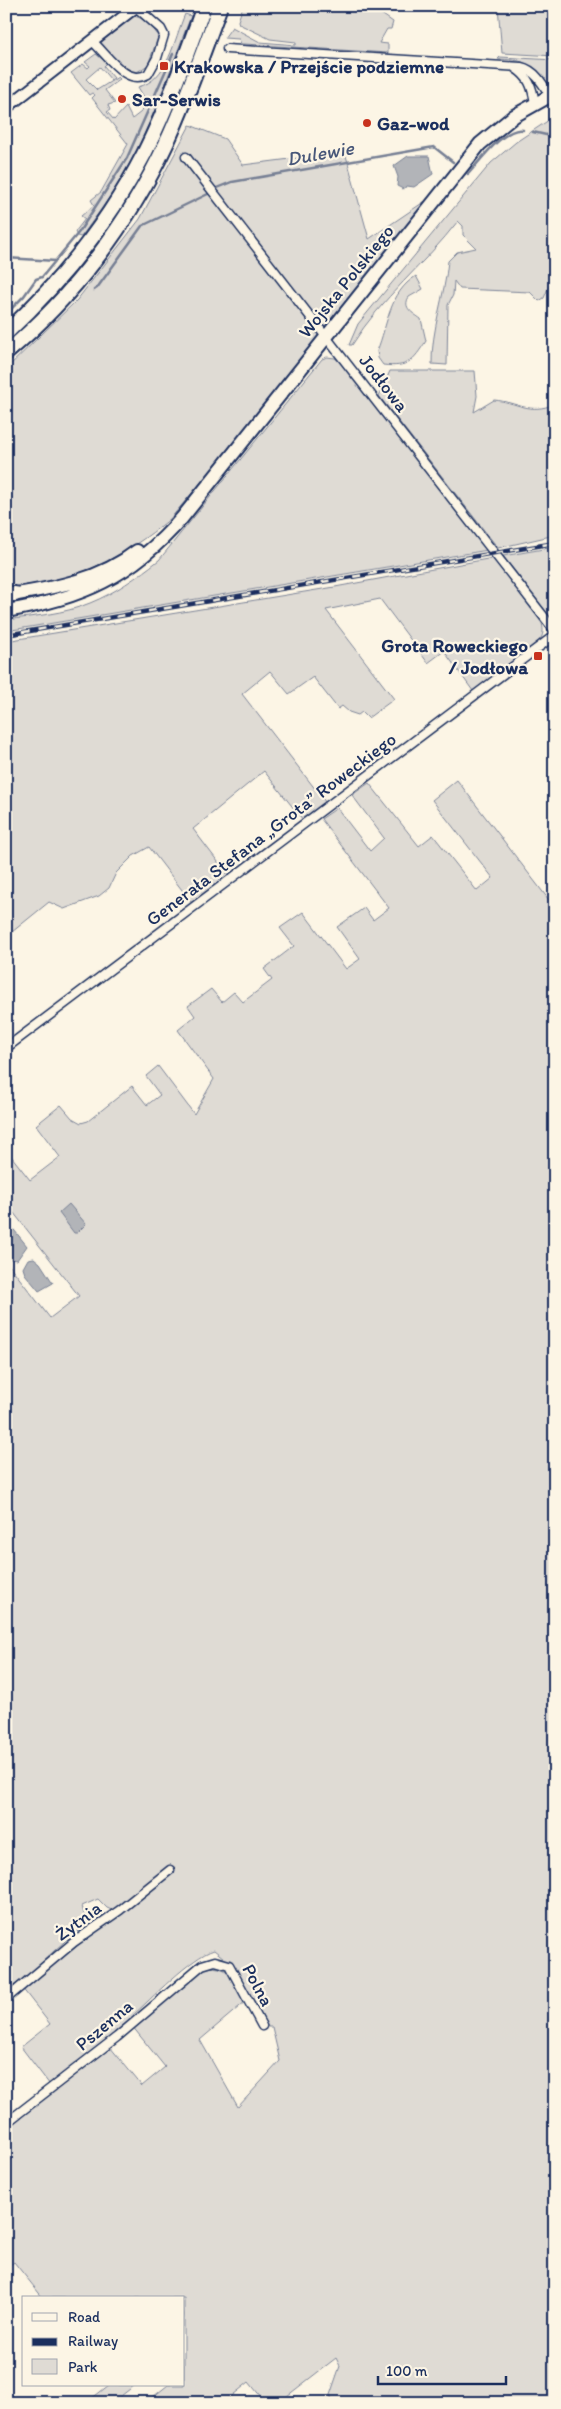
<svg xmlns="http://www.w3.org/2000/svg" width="561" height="2409" font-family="Itim,sans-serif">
  <rect width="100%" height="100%" fill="#fcf5e5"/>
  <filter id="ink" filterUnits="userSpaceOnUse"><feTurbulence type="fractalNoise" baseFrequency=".02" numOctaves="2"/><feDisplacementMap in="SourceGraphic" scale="10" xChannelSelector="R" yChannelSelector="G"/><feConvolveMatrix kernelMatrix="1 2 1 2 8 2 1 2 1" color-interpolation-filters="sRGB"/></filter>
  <g filter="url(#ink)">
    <path fill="#dfdbd4" stroke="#7d8599" d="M 243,6 L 370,6 L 393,22 L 391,29 L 387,29 L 379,43 L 388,44 L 388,53 L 245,44 L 241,44 L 239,39 L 224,38 L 232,27 L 260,42 L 296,45 L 296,42 L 270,39 L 239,24 L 238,21 Z
      M 498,6 L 555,6 L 555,56 L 502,53 Z
      M 185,14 L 191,16 C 169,72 150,132 118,184 C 107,202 94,219 81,237 L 77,236 L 75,232 L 85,219 L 81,216 L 94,205 L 91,200 L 101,192 L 128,144 L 92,98 L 95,95 L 92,93 L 89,95 L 71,73 L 83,64 L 88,68 L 90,66 L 85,62 L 96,54 L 107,63 L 104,66 L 114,78 L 111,80 L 100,67 L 86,79 L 97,90 L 118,77 L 120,79 L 105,90 L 115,103 L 108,105 L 110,110 L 107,112 L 114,120 L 126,107 L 132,119 L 141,112 L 147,102 L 138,87 C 168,80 174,40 185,14 Z
      M 132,16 C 142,16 155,27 158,37 L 148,65 L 137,72 L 127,70 L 99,42 Z
      M 500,57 L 555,60 L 555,85 C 542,83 537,70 526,64 C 518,59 508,60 498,59 Z
      M 555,116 L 555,286 L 549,286 L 544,298 L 539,301 L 530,292 L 460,289 L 454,281 L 453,295 L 448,305 L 447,365 L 432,364 C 431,331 445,295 448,261 L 457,252 L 476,248 L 463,235 L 463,226 L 458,221 C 425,264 381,298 352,345 L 349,345 L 358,324 L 491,163 L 516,142 Z
      M 190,125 L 225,139 L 243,165 L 345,152 L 369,239 L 440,191 L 323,338 L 170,519 C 139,544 105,566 67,577 C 48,583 26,585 6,588 L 6,369 L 77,300 L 140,219 Z
      M 416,276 L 423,289 L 409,297 C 402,308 413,313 421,319 L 426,341 C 413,361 408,368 383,365 L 378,358 L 377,351 C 388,324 389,293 416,276 Z
      M 327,357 L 335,358 L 340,362 L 488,550 L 6,631 L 6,620 C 34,616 64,614 90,603 C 115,593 137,577 159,560 L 322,359 Z
      M 390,371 L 475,371 L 477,396 L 474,412 L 494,400 C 518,402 529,415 555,404 L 555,535 L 498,548 L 379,396 Z
      M 555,547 L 555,623 L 503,556 Z
      M 493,558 L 542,623 C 543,628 544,633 541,638 C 534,649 487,681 473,691 L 444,651 L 428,663 L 380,599 L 326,610 L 394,699 L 368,718 L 362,712 L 358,715 L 349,712 L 342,706 L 338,709 L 313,677 L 289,694 L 270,671 L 242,694 L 326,803 L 303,820 L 264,771 L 193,829 L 228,875 L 192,903 L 149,847 L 133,856 L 116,873 L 109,888 L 99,896 L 64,909 L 49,902 L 12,932 L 6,924 L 6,641 L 335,587 Z
      M 457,780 L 549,900 L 555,896 L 555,2403 L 332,2403 L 330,2395 L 340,2366 L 336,2358 L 278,2403 L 266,2403 L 249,2382 L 223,2403 L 149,2403 L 148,2401 L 168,2385 L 184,2385 L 184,2298 L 43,2298 L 14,2262 L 6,2268 L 6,2127 L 110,2047 L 142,2086 L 165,2067 L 132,2026 L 201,1969 C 229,1962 236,1979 246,2001 L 200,2040 L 238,2107 L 280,2061 L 272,2027 L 268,2027 L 234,1966 L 214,1950 C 191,1957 151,1999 131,2017 L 131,2022 L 50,2085 L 21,2047 L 50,2024 L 22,1988 L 170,1875 L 166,1870 L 114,1911 L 107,1908 L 98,1899 L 82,1906 L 87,1925 C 57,1943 36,1973 6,1991 L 6,1261 L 50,1318 L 79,1296 L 6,1203 L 6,1154 L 8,1152 L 30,1180 L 60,1157 L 36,1125 L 61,1105 L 72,1118 L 81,1123 L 88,1121 L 132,1086 L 147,1105 L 160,1095 L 146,1076 L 158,1066 L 194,1114 L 214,1079 L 178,1030 L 195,1016 L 188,1006 L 211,989 L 222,1002 L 234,992 L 243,1002 L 272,980 L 264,969 L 294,946 L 280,928 L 303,912 L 346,969 L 360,959 L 337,927 L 364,908 L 373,920 L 389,908 L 321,819 L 337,808 L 370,851 L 384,838 L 352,795 L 369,783 L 419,846 L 433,835 L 477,891 L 493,878 L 432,800 Z
      M 109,2385 L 135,2385 L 112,2403 L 86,2403 Z"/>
    <path fill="#b2b4b8" stroke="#767f94" d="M 408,156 L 429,156 L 433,174 L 414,187 L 407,186 L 403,189 L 397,186 L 398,177 L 394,166 Z
      M 69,1204 L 86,1224 L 77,1233 L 74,1233 L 59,1213 Z
      M 6,1220 L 27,1246 L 17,1260 L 10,1259 L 6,1255 Z
      M 34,1258 L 40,1263 L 53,1283 L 39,1291 L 25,1274 L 23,1268 L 28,1259 Z"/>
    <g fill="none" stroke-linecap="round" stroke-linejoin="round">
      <path stroke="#767f94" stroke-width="2.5" d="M 533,132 L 555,137
        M 468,174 C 480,161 504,127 523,130
        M 217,188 L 232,182 L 434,147 L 453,162
        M 6,258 L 56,261
        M 94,290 L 97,288 L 142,226 L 208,194
        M 6,314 L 24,296 L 36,279 L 42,277 L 79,232 L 127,158 L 173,54"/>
      <g stroke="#1b2f5e" stroke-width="11">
        <path id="minor" d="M 92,41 C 107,54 126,87 148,74 L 157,58 L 164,35 L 161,29 L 136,7
          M 227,49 L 521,67 C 535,70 543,84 550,96
          M 515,68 C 529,77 532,86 535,103
          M 186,157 L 555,631
          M 6,1048 L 555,635
          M 6,1999 L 74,1942 L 120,1910 L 170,1870
          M 6,2123 L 117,2037 L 202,1965 L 215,1961 L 229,1965 L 262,2026"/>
      </g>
      <g stroke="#1b2f5e" stroke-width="14">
        <path id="tertiary" d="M 6,108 L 137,6"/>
      </g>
      <g stroke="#1b2f5e" stroke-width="16">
        <path id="primary" d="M 6,596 C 53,588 99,581 137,551
          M 6,611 C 81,599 132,576 182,518 L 480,144 L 514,116 L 555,93"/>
      </g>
      <g stroke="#1b2f5e" stroke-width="18">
        <path id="motorway" d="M 6,333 C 62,281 109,222 144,154 C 168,106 186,56 204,6
          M 6,353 C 73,297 129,223 166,144 C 187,99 203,52 220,6
          M 6,594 L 15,594"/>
      </g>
      <use href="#minor" stroke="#fcf5e5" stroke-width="8"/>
      <use href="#tertiary" stroke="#fcf5e5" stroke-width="10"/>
      <use href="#primary" stroke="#fcf5e5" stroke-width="12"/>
      <use href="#motorway" stroke="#fcf5e5" stroke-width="14"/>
      <g stroke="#1b2f5e" stroke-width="4.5">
        <path id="rail" d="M 6,635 L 555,543"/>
      </g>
      <use href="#rail" stroke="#fcf5e5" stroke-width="2.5" stroke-dasharray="8" stroke-linecap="butt"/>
    </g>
  </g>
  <g fill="#c8321e" stroke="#fcf5e5" stroke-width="2">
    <rect x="159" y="61" width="10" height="10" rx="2.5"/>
    <circle cx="122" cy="99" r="5"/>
    <circle cx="367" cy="123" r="5"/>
    <rect x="533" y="651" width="10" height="10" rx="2.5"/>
  </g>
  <g text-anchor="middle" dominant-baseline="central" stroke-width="4.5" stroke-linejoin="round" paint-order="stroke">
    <g font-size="19" font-weight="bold" fill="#1b2f5e" stroke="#fcf5e5" text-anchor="start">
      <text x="174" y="66">Krakowska / Przejście podziemne</text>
      <text x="132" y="99">Sar-Serwis</text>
      <text x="377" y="123">Gaz-wod</text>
      <text x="528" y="645" text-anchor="end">Grota Roweckiego<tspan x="528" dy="22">/ Jodłowa</tspan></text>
    </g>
    <g font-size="19" fill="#1b2f5e" stroke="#fcf5e5">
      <text transform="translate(346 281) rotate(-51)">Wojska Polskiego</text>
      <text transform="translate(384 383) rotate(52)">Jodłowa</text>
      <text transform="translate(271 829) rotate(-37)">Generała Stefana „Grota” Roweckiego</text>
      <text transform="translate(78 1921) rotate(-37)">Żytnia</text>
      <text transform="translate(258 1985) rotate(62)">Polna</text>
      <text transform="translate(104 2025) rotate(-40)">Pszenna</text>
    </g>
    <g font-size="20" font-style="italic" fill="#485779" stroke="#fcf5e5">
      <text transform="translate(320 153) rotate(-10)">Dulewie</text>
    </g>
  </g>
  <rect width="561" height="2409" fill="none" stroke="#fcf5e5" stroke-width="25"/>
  <rect x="12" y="12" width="536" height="2384" fill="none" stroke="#1b2f5e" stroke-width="2" filter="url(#ink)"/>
  <rect x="22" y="2296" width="162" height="90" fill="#fcf5e5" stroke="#a2a6af"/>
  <rect x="32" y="2313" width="25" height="8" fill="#fcf5e5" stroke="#a2a6af"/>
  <text x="68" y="2322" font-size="15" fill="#1b2f5e">Road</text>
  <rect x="32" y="2338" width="25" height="8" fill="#1b2f5e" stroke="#a2a6af"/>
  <text x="68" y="2346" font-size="15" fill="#1b2f5e">Railway</text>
  <rect x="32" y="2359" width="25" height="15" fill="#dfdbd4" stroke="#a2a6af"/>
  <text x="68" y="2372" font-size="15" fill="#1b2f5e">Park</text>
  <path d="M378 2376v8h128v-8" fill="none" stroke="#1b2f5e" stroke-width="2.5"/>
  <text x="386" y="2376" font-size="15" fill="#1b2f5e" stroke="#fcf5e5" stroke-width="4" paint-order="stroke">100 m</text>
</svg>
